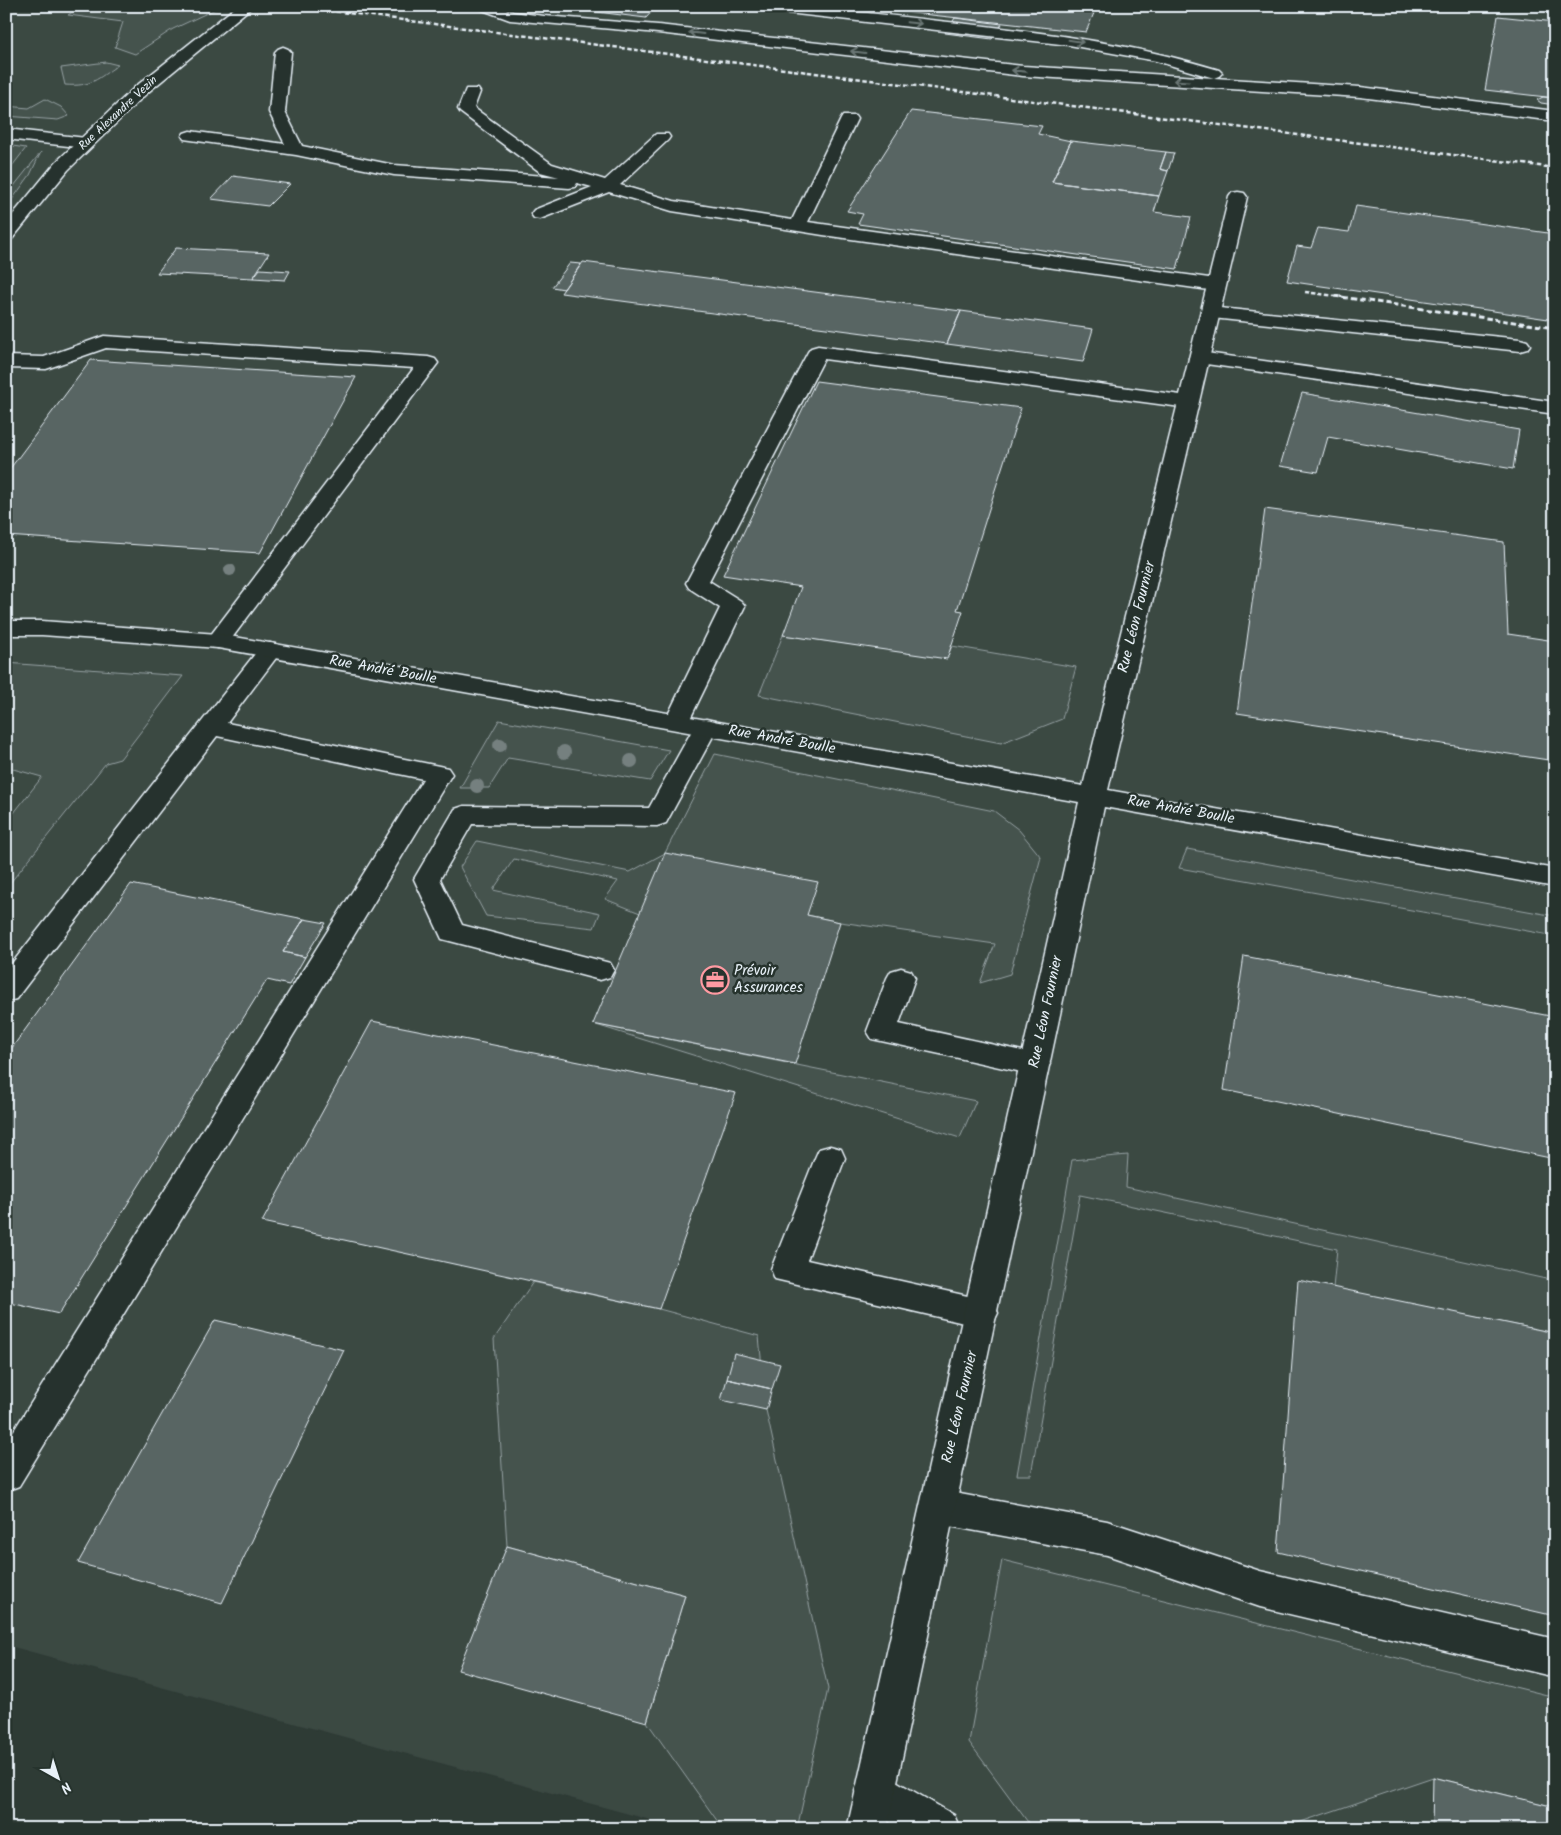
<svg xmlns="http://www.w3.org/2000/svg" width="1561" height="1835" font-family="Kalam,sans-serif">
  <rect width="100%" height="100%" fill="#2e3b35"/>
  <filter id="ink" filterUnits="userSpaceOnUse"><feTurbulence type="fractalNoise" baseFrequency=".02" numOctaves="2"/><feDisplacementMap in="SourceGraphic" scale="10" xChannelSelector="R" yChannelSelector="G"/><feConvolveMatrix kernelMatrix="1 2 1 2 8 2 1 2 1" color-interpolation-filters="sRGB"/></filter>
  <g filter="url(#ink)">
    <path fill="#3b4843" d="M 6,6 L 1555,6 L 1555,1829 L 684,1829 L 6,1645 Z"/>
    <path fill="#45524e" stroke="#96a2a3" d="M 81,6 L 222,6 L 173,29 L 135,54 L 115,47 L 123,22 L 68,15 Z
      M 106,62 L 118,65 C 97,79 92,87 65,85 L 61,68 Z
      M 45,99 L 61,107 L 69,116 L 58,120 L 6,116 L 6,106 L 29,108 Z
      M 6,145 L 26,148 L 6,174 Z
      M 41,152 L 30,175 L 6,208 L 6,196 Z
      M 783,635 L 947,658 L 952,646 L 1076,667 L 1062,719 L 1001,743 L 759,695 Z
      M 6,663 L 183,676 L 120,759 L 106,763 L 6,888 L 6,823 L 42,777 L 6,767 Z
      M 499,720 L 669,750 L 650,781 L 508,758 L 489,788 L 460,788 Z
      M 715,754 L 994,811 L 1019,830 L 1041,857 L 1010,974 L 980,983 L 995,944 L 840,922 L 807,915 L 640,913 L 605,899 L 618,881 L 514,859 L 493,890 L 600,913 L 594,928 L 486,916 L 460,867 L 477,841 L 630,872 L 665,853 Z
      M 1187,849 L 1555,916 L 1555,936 L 1179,868 Z
      M 593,1024 L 976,1101 L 960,1138 Z
      M 1128,1155 L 1126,1187 L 1555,1281 L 1555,1333 L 1333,1288 L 1337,1249 L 1080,1195 L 1031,1475 L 1017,1475 L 1072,1160 Z
      M 533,1282 L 659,1309 L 759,1336 L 766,1410 L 828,1689 L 797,1829 L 723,1829 L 647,1722 L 685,1595 L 507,1546 L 494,1339 Z
      M 1002,1560 L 1555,1697 L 1555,1807 L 1433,1777 L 1280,1829 L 1033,1829 L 969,1742 Z"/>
    <path fill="#596563" stroke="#e8f1f8" d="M 579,6 L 651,6 L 656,7 L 646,18 L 589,11 L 591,10 L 577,8 Z
      M 801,6 L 844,6 L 838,13 L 799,9 Z
      M 849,6 L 1031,6 L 1094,13 L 1086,32 Z
      M 1498,16 L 1555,22 L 1555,98 L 1485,90 Z
      M 955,18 L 1002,24 L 992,39 L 945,33 Z
      M 1543,97 L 1555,98 L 1555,105 L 1541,103 L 1537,100 Z
      M 911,111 L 1042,126 L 1038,134 L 1071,141 L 1052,182 L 1159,196 L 1154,212 L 1191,217 L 1177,269 L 858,224 L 863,214 L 847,211 Z
      M 1071,141 L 1166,152 L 1160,169 L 1168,171 L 1159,196 L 1052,182 Z
      M 1166,152 L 1174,153 L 1168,171 L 1160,169 Z
      M 233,176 L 290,184 L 268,206 L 211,199 Z
      M 1356,206 L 1555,234 L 1555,320 L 1287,281 L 1297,246 L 1311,248 L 1318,228 L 1349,232 Z
      M 176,248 L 269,253 L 253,278 L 157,273 Z
      M 583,262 L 961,311 L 947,344 L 561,293 Z
      M 570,263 L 581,264 L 564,289 L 552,287 Z
      M 260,269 L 290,271 L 285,280 L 253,278 Z
      M 961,311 L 1093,329 L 1083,362 L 947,344 Z
      M 91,360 L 356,377 L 260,553 L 6,536 L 6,474 Z
      M 816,381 L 1021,408 L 957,610 L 963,611 L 947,659 L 783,635 L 801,587 L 723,575 Z
      M 1302,393 L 1519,430 L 1513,469 L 1328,437 L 1318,472 L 1280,466 Z
      M 1265,509 L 1504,542 L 1508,634 L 1555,641 L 1555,761 L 1237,713 Z
      M 665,853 L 818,882 L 807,915 L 840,922 L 795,1064 L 593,1024 Z
      M 131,884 L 304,919 L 283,952 L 305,957 L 289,985 L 267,980 L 59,1314 L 6,1302 L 6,1056 Z
      M 304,919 L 326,923 L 305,957 L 283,952 Z
      M 1244,956 L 1555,1017 L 1555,1159 L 1224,1090 Z
      M 372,1021 L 736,1093 L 659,1309 L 262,1222 Z
      M 1298,1280 L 1555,1333 L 1555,1616 L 1278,1552 Z
      M 215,1320 L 344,1350 L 222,1603 L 78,1563 Z
      M 734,1353 L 780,1364 L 772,1389 L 727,1379 Z
      M 727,1379 L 772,1389 L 766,1410 L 721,1400 Z
      M 507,1546 L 685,1595 L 647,1722 L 458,1670 Z
      M 1433,1777 L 1555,1807 L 1555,1829 L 1432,1829 Z"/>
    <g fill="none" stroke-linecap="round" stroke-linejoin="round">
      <g stroke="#e8f1f8" stroke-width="3">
        <path id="lane" d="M 478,6 L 498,6 L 513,12 L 544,16 L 658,25 L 1023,66 L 1360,87 L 1555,111 L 1555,121 L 1360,97 L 1023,76 L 658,33 L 510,20 L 480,9 Z
          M 754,6 C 816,6 877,14 939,21 C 1034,31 1128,42 1219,70 L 1222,73 L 1219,76 L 1214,78 L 1156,61 L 1069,45 L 761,10 Z
          M 283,47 L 288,49 L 291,52 L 285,112 L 302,146 L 394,165 L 559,177 L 540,172 L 460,112 L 458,109 L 466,89 L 478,89 L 480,92 L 474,108 L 552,164 L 605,180 L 656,134 L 668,134 L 670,137 L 668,140 L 620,185 L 674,201 L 792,220 L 841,119 L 843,116 L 855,116 L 857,119 L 808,222 L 1216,279 L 1223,281 L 1225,285 L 1223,289 L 1216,291 L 823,235 L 672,211 L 609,192 L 540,219 L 534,218 L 531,214 L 534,210 L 592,187 L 577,183 L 575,187 L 569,188 L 394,175 L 296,155 L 184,139 L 182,136 L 184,133 L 190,131 L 285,144 L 269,112 L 275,52 L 278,49 Z
          M 6,129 L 86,138 L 92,140 L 94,143 L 92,146 L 86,148 L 6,139 Z
          M 1210,307 L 1520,339 L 1527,341 L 1530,345 L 1527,349 L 1520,351 L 1203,317 L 1201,313 L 1203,309 Z
          M 104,336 L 428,357 L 435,359 L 438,363 L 226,646 L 218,648 L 210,646 L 206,641 L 210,636 L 414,368 L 106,348 L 46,369 L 6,368 L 6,356 L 44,357 Z
          M 818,346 L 1188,396 L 1195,398 L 1198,402 L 1195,406 L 1188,408 L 824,359 L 709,581 L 741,601 L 745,606 L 689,721 L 686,727 L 677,729 L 668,727 L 665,721 L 720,608 L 689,588 L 686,583 L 808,352 L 811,348 Z
          M 1199,352 L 1555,402 L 1555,414 L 1192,362 L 1189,358 L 1192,354 Z
          M 270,643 L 278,645 L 282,650 L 227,723 L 439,766 L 448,768 L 452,774 L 19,1486 L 6,1491 L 6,1443 L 423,779 L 217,736 L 16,999 L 6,1002 L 6,971 L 262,645 Z
          M 706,719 L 715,721 L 718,727 L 666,823 L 657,826 L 472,824 L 440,879 L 462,925 L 610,963 L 614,970 L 610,977 L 600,980 L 442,939 L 414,879 L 455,809 L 464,806 L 649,808 L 694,727 L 697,721 Z
          M 901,968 L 911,971 L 915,978 L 899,1024 L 1045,1056 L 1050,1064 L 1045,1072 L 1035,1075 L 872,1039 L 867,1031 L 887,978 L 891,971 Z
          M 830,1146 L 841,1149 L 845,1158 L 807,1260 L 981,1299 L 993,1303 L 998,1313 L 993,1323 L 981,1327 L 775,1279 L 771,1269 L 815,1158 L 819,1149 Z
          M 938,1490 L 1107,1521 L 1260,1571 L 1555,1639 L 1555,1677 L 1260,1607 L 1107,1555 L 938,1524 L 925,1519 L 920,1507 L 925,1495 Z
          M 875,1771 L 889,1777 L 954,1815 L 960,1829 L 901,1829 L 861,1805 L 855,1791 L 861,1777 Z"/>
      </g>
      <g stroke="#e8f1f8" stroke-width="3">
        <path id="street" d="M 1238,192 L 1244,193 L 1247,197 L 1108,790 L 1555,869 L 1555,887 L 1104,807 L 887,1829 L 847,1829 L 1079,802 L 218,648 L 42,635 L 6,635 L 6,621 L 42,621 L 218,634 L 1083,786 L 1229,197 L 1232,193 Z"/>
      </g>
      <g stroke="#e8f1f8" stroke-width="3">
        <path id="secondary" d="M 237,6 L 253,6 L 147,93 L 68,170 L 12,239 L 6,240 L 6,223 L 56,162 L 135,87 Z"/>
      </g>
      <use href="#lane" fill="#26332d" fill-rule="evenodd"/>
      <use href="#street" fill="#26332d" fill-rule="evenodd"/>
      <use href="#secondary" fill="#26332d" fill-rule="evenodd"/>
      <path stroke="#e8f1f8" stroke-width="2.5" stroke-dasharray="4.5 2.5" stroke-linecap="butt" d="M 294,6 L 1555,168
        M 1305,292 L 1343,297"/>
      <path stroke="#e8f1f8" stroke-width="3" stroke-dasharray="5.5 3" stroke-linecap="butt" d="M 1334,296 L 1555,328"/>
    </g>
    <g fill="#75807f">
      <circle cx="230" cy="570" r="6"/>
      <circle cx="500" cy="745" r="7"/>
      <circle cx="564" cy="752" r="7"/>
      <circle cx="631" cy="761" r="7"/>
      <circle cx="477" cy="786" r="7"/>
    </g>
    <defs><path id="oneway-shaft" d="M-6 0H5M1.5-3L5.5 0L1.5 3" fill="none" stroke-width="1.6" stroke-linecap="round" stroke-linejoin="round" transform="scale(1.25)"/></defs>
    <g stroke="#6a7674">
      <use href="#oneway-shaft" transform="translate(914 23) rotate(6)"/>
      <use href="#oneway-shaft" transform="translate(696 33) rotate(-173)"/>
      <use href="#oneway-shaft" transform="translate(1076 41) rotate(9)"/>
      <use href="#oneway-shaft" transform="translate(858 52) rotate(-173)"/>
      <use href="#oneway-shaft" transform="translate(1019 71) rotate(-174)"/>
      <use href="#oneway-shaft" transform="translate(1181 81) rotate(-176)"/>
    </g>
  </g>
  <defs>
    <g id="office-ring" transform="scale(1.4375)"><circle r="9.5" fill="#26332d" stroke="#ff9aa2" stroke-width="1.5"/><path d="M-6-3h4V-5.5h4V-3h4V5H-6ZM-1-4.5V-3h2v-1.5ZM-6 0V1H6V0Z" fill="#ff9aa2"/></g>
  </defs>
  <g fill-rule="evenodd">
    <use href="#office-ring" x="715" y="980"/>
  </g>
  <g text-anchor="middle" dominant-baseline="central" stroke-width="5" stroke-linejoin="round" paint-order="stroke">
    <g font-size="12" fill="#e8f1f8" stroke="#26332d">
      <text transform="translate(118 113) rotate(-43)">Rue Alexandre Vezin</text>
    </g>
    <g font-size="15" fill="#e8f1f8" stroke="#26332d">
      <text transform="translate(1137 617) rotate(-76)">Rue Léon Fournier</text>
      <text transform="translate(383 670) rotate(10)">Rue André Boulle</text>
      <text transform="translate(782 740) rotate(10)">Rue André Boulle</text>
      <text transform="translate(1181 810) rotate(10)">Rue André Boulle</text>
      <text transform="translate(1046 1012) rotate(-78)">Rue Léon Fournier</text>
      <text transform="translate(960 1407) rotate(-77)">Rue Léon Fournier</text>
    </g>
    <g font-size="15" fill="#e8f1f8" stroke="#26332d" text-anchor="start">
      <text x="734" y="971">Prévoir<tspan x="734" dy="17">Assurances</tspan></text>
    </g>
  </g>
  <rect width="1561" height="1835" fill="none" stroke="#26332d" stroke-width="25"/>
  <rect x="12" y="12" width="1536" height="1810" fill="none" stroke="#e8f1f8" stroke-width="2" filter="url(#ink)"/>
  <g transform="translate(58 1778) rotate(141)" stroke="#26332d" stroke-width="4" paint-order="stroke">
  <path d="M0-4L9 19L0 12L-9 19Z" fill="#e8f1f8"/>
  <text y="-8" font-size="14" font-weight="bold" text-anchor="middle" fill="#e8f1f8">N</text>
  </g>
</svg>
